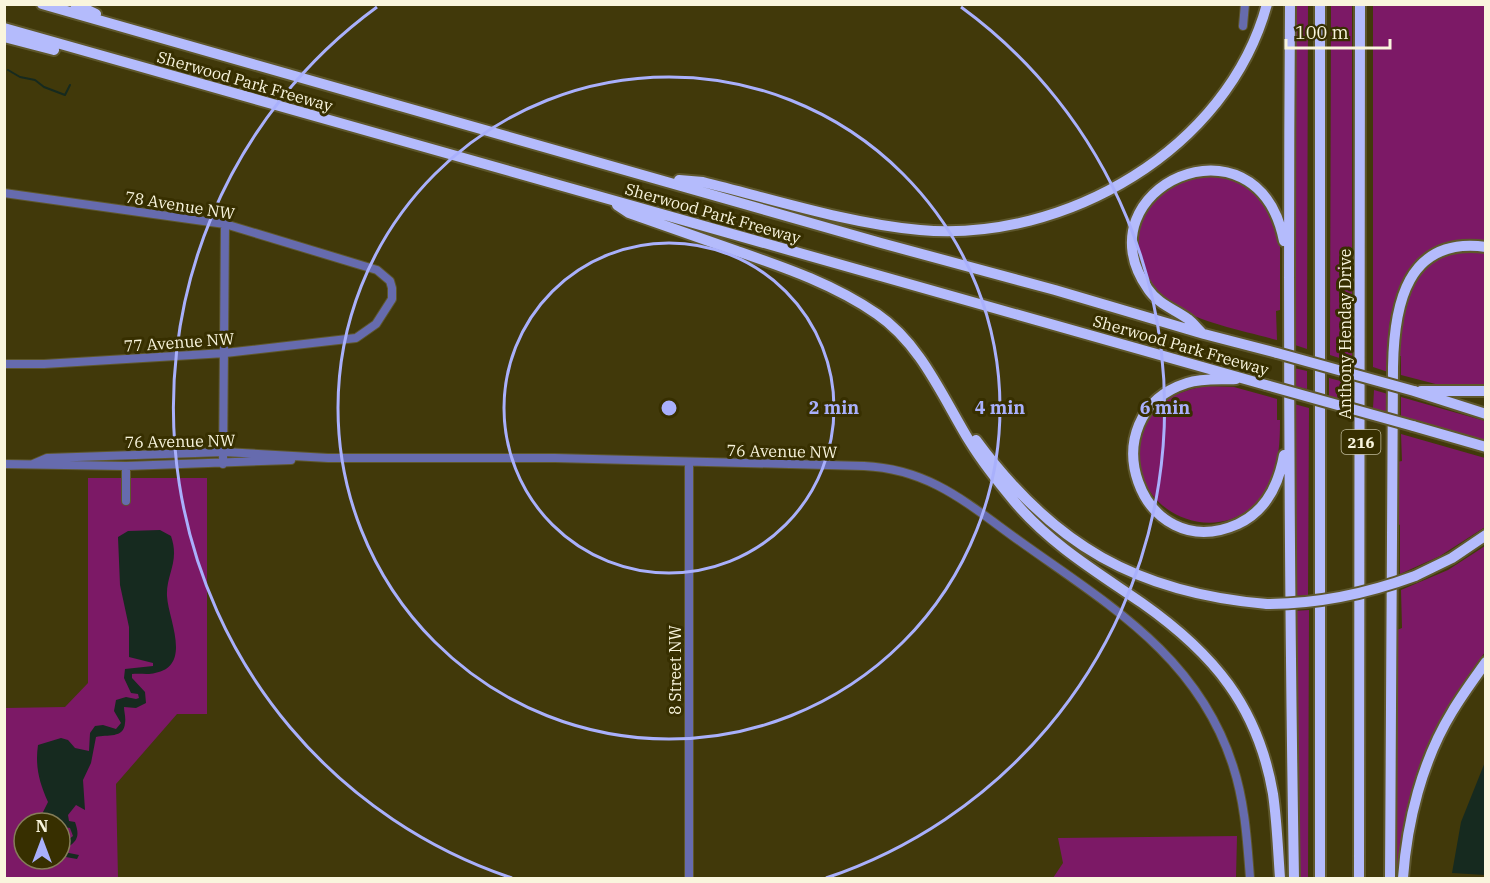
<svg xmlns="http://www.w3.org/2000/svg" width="1490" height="883" font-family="'IBM Plex Serif',serif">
  <rect width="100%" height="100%" fill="#41390a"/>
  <path fill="#7c1966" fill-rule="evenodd" d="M 1294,5 L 1308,5 L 1307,349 L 1295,345 Z
    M 1331,5 L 1352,5 L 1352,362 L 1330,355 Z
    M 1373,5 L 1486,5 L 1485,242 C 1436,236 1402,263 1392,311 C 1387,331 1388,352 1388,372 L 1373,367 Z
    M 1204,174 L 1233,179 L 1244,185 L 1263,201 L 1280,243 L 1280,310 L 1276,311 L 1277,340 C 1244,331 1201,323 1173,305 C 1137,281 1124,226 1159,195 C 1163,191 1168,186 1173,183 C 1182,179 1194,177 1204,174 Z
    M 1455,251 L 1485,252 L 1485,386 L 1447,387 L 1401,375 L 1401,356 L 1396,356 L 1399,316 L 1419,273 L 1435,260 Z
    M 1294,368 L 1307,371 L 1307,389 L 1294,386 Z
    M 1329,378 L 1352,384 L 1352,402 L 1329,397 Z
    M 1208,386 L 1234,387 L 1277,399 L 1277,420 L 1280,420 C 1280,441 1279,464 1270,483 C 1231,562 1114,512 1144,430 C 1154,401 1179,390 1208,386 Z
    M 1374,390 L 1388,394 L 1388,412 L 1373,408 Z
    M 1401,397 L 1485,421 L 1485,440 L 1401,416 Z
    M 1294,404 L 1309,408 L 1308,595 L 1294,596 Z
    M 1401,434 L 1485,458 L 1485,527 L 1440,556 L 1400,574 L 1400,525 L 1396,523 L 1397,462 L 1402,461 Z
    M 88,478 L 207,478 L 207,714 L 177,714 L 116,784 L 118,878 L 5,878 L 5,708 L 65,707 L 88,683 ZM 24,823 L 60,823 L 60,859 L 24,859 Z
    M 1485,546 L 1485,652 L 1465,680 L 1446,713 L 1426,758 L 1400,878 L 1396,878 L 1397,630 L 1402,628 L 1401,590 L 1448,570 Z
    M 1309,610 L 1308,878 L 1298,878 L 1294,611 Z
    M 1237,836 L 1236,878 L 1053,878 L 1063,863 L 1058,838 Z"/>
  <path fill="#162a1f" d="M 160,530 L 171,536 C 180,562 166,574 167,596 C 168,619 193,666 155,673 C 148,675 140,673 132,674 L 132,678 L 145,692 L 146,703 L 136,708 L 124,707 C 124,712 126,717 125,723 C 124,739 107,734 96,737 L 91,763 L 83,780 L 85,810 L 76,805 L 68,815 L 69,821 L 75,822 C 80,836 78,842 64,849 L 64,852 L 79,855 L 77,859 L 60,856 L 60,846 L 73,836 L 70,828 L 64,827 L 60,831 L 60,823 L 44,823 L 41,816 L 48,802 C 39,782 35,766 38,745 L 61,738 L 68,740 L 75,748 L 89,751 L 90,733 L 95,726 L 103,725 L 116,729 L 121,723 L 114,711 L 116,700 L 126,697 L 136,699 L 139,698 L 138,694 L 131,693 L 124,678 L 125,669 L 153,666 L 153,663 L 129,657 L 129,627 L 120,585 L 118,537 L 128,531 Z
    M 1485,762 L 1485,875 L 1452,873 L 1461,822 Z"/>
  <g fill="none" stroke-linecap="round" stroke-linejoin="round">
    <path stroke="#162a1f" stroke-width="2" d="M 8,70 L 20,77 L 35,80 L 44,87 L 65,95 L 70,85"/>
    <g stroke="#5e572c" stroke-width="10">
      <path id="minor" d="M 1243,26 L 1245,4
        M 4,193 L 225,224 L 377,270 L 390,281 L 392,288 L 392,299 L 376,324 L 356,338 L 225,353 L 44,364 L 4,364
        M 689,462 L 689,878
        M 4,464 L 126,466 L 291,460
        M 33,464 L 47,458 L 224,452 L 328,458 L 555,458 L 864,466 C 931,469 969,505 1021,542 C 1109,605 1198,656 1233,766 C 1245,803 1247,840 1250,878
        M 223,464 L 225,224
        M 126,466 L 126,501"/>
    </g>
    <g stroke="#5e572c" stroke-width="14">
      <path id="highway" d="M 42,4 L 881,243 L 1055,290 L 1204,334 L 1277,353
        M 75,4 L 96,14
        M 1290,4 C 1288,296 1289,587 1294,878
        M 4,28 L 1266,385
        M 4,37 L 54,50
        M 679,180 L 703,182 C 772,199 850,224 920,230 C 1065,243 1228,149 1267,4
        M 617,205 L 629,213 C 665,226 701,238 737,251 C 786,268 833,284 877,314 C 921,344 943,398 970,442 C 983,463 998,482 1014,501 C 1050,544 1097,572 1142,603 C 1213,653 1258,706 1273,794 C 1277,822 1278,851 1280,878
        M 1201,332 C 1197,328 1193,323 1188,319 C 1174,309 1158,304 1148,289 C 1078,189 1257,106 1284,241
        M 1236,379 C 1220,380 1202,378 1187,383 C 1087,415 1140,568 1238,524 C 1266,511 1279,483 1284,455
        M 1414,391 L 1486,414
        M 1421,391 L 1486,391
        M 1413,426 L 1486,447
        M 976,440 C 1053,545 1137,593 1267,604
        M 1415,576 L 1452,558 L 1486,535
        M 1320,878 L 1320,4
        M 1359,878 L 1360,4
        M 1390,878 L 1393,367 C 1394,306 1406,236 1486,247
        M 1403,878 C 1407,822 1422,761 1452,712 C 1462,695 1474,679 1486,662"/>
    </g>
    <use href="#minor" stroke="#666bae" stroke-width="8"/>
    <use href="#highway" stroke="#b4bbfc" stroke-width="10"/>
    <g stroke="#5e572c" stroke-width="14" stroke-linecap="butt">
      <path id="highway-bridge" d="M 1277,353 L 1414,391
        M 1266,385 L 1413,426
        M 1267,604 C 1319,604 1366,594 1415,576"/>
    </g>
    <use href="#highway-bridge" stroke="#b4bbfc" stroke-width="10"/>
  </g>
  <g fill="none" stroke="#a9b0fc" stroke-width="3">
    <circle cx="669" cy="408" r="165"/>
    <circle cx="669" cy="408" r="331"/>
    <path d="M512 878A496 496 0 0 1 377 7M961 7A496 496 0 0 1 826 878"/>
  </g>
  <g text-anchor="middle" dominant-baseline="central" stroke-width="6" stroke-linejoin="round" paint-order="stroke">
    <rect fill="#372f00" stroke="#bfba9b" stroke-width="1.5" x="1341.5" y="430" width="39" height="24" rx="4.5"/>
    <g font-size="15" font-weight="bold" fill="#f9f5dd">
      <text x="1361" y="442">216</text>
    </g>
    <g font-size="16" fill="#f9f5dd" stroke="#372f00">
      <text transform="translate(245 81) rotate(16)">Sherwood Park Freeway</text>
      <text transform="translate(180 205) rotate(9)">78 Avenue NW</text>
      <text transform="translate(713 213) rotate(16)">Sherwood Park Freeway</text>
      <text transform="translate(1345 334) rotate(-90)">Anthony Henday Drive</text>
      <text transform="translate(179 342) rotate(-4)">77 Avenue NW</text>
      <text transform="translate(1181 345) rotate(16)">Sherwood Park Freeway</text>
      <text transform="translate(180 441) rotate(-1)">76 Avenue NW</text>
      <text transform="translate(782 451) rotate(1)">76 Avenue NW</text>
      <text transform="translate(675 670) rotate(-90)">8 Street NW</text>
    </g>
  </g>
  <circle cx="669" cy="408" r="9" fill="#a9b0fc" stroke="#372f00" stroke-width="3"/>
  <g font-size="18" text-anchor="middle" font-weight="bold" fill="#a9b0fc" stroke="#372f00" stroke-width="6" stroke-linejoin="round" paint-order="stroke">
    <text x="834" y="414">2 min</text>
    <text x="1000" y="414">4 min</text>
    <text x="1165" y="414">6 min</text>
  </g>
  <rect width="1490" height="883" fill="none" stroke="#f9f5dd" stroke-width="12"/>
  <g transform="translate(42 841)"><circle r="28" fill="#372f00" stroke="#857e58" stroke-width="1.5"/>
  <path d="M0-4.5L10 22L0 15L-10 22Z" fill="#a9b0fc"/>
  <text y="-9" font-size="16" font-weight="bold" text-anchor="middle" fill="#f9f5dd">N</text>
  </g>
  <path d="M1286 39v9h104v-9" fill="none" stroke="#f9f5dd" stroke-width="3"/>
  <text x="1295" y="39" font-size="18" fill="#f9f5dd" stroke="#372f00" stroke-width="4.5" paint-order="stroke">100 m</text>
</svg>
